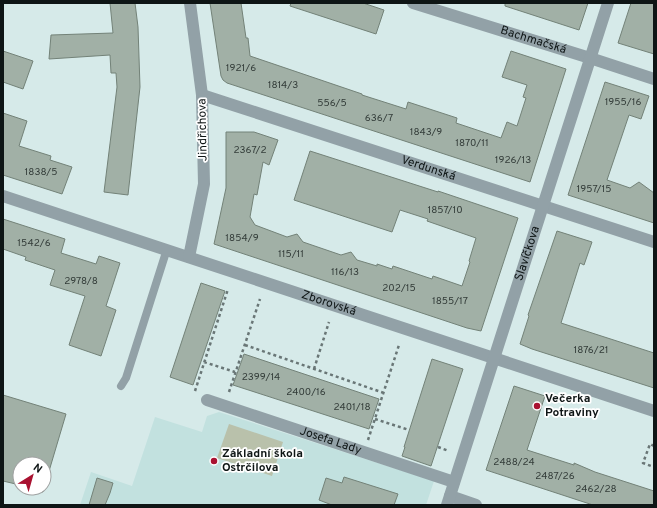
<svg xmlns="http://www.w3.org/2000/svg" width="657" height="508" font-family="Overpass,sans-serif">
  <rect width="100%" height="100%" fill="#d6eae9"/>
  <path fill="#c2e1df" d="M 219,412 L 434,481 L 426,505 L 80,505 L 91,472 L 132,486 L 155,417 L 202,432 L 207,416 Z"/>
  <path fill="#b9c1ab" d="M 229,424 L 283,442 L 272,476 L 217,458 Z"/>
  <path fill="#a1b0a6" stroke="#738278" d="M 110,3 L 135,3 L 138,27 L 140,87 L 128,195 L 104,192 L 117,87 L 116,73 L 111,73 L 110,55 L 49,59 L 51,35 L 113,33 Z
    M 210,3 L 241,3 L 246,38 L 248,38 L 250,56 L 362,94 L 362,95 L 406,109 L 408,102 L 457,118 L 456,123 L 501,138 L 507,122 L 517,126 L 526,98 L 523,97 L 527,85 L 502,77 L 511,51 L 566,69 L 530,182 L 227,83 L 223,80 L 221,76 Z
    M 291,3 L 363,3 L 384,10 L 376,34 L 290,6 Z
    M 505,3 L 588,3 L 579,30 L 505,6 Z
    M 631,3 L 654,3 L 654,54 L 618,43 Z
    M 3,51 L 33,61 L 23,89 L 3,82 Z
    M 605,82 L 649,96 L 641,119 L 629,115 L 607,180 L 630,188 L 639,182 L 654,193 L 654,223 L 568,195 Z
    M 3,113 L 27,121 L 19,146 L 51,156 L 50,160 L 72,167 L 62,194 L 3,175 Z
    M 226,132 L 254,132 L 278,140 L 269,165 L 263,162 L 257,195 L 254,194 L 250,217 L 255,225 L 287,237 L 297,234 L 303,242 L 341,255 L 351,252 L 357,260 L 377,266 L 377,264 L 392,269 L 393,266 L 432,279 L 433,276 L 462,286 L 470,262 L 469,261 L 476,238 L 427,221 L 428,219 L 400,210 L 392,232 L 294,200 L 310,151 L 438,192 L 438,191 L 518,218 L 481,331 L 467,328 L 214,244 L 226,188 Z
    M 3,219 L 65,239 L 61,253 L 96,264 L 99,256 L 120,263 L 106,306 L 116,310 L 101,356 L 69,345 L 85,296 L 50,285 L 55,270 L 25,260 L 26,257 L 3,249 Z
    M 557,231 L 592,242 L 584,265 L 580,263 L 561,323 L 654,353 L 654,388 L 532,349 L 520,344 L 529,316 L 528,315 Z
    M 201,283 L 225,291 L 193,385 L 170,377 Z
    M 244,354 L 379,399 L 369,429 L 233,385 Z
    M 432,359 L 463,369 L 431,466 L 402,456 L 405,447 L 404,447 Z
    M 514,386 L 545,396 L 527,450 L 574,465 L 574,463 L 595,472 L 654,491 L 654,505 L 593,505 L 486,470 Z
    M 3,395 L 66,414 L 44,488 L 44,464 L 20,464 L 20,485 L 3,481 Z
    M 344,477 L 398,494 L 394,505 L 332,505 L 319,500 L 326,478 L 342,483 Z
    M 97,478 L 113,483 L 110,493 L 105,505 L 89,505 Z
    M 29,488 L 44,488 L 43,492 Z"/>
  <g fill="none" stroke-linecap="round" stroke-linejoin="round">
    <path stroke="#697676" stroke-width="2.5" stroke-dasharray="3 3" stroke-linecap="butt" d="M 245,345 L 384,393
      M 204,362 L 235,372
      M 314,369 L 329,322
      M 195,391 L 228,289
      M 229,392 L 260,299
      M 375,419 L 409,430
      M 368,440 L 399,345
      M 654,446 L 650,444 L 643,463 L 654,467
      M 438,447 L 449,451"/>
    <path stroke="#92a1a7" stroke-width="8" d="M 121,386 L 126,378 L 167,249"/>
    <g stroke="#92a1a7" stroke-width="12">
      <path id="s1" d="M 413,3 L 590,58 L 654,79"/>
      <path id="s2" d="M 202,95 L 654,242"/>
      <path id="s3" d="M 3,196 C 220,267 437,340 654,411"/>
      <path d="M 189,257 L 204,184 L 202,95 L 190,3"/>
      <path id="s4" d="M 207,400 L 454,482"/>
      <path d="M 450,496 L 476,505"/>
      <path id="s5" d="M 447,505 L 608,3"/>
    </g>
  </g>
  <g fill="#a91130" stroke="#fff" stroke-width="1.5">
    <circle cx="537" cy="406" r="4"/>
    <circle cx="214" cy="461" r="4"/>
  </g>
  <g text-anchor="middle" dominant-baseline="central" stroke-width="3.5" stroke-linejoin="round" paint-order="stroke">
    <g font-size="10" fill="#333c39">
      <text x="241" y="68">1921/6</text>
      <text x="283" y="85">1814/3</text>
      <text x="623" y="102">1955/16</text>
      <text x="332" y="103">556/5</text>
      <text x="379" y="118">636/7</text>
      <text x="426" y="132">1843/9</text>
      <text x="472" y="143">1870/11</text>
      <text x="250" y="150">2367/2</text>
      <text x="513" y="160">1926/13</text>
      <text x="41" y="172">1838/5</text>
      <text x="594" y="189">1957/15</text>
      <text x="445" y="210">1857/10</text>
      <text x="242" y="238">1854/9</text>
      <text x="34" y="243">1542/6</text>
      <text x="291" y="254">115/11</text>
      <text x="345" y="272">116/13</text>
      <text x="81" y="281">2978/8</text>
      <text x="399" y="288">202/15</text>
      <text x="450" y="301">1855/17</text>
      <text x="591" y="350">1876/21</text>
      <text x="261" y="377">2399/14</text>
      <text x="306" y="392">2400/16</text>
      <text x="352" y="407">2401/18</text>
      <text x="514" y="462">2488/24</text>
      <text x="555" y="476">2487/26</text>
      <text x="596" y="489">2462/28</text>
    </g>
    <g font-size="12" fill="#0e1515" stroke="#fff">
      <text stroke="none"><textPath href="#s1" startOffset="126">Bachmačská</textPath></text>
      <text transform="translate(203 130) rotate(-91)">Jindřichova</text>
      <text stroke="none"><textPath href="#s2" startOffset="238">Verdunská</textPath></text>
      <text stroke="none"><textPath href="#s5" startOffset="264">Slavíčkova</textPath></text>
      <text stroke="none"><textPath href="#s3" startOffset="343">Zborovská</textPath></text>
      <text stroke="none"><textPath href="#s4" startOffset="130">Josefa Lady</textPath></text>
    </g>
    <g font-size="12" font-weight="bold" fill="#0e1515" stroke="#fff" text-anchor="start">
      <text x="545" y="399">Večerka<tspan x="545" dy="14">Potraviny</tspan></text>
      <text x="222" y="454">Základní škola<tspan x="222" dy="14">Ostrčilova</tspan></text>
    </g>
  </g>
  <rect width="657" height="508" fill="none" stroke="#0e1515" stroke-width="8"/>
  <g transform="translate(32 476) rotate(37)"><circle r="19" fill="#ffffff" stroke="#9fa1a1"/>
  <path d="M0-3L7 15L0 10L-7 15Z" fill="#a91130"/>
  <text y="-6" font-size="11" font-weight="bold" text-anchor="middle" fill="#0e1515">N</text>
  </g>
</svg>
